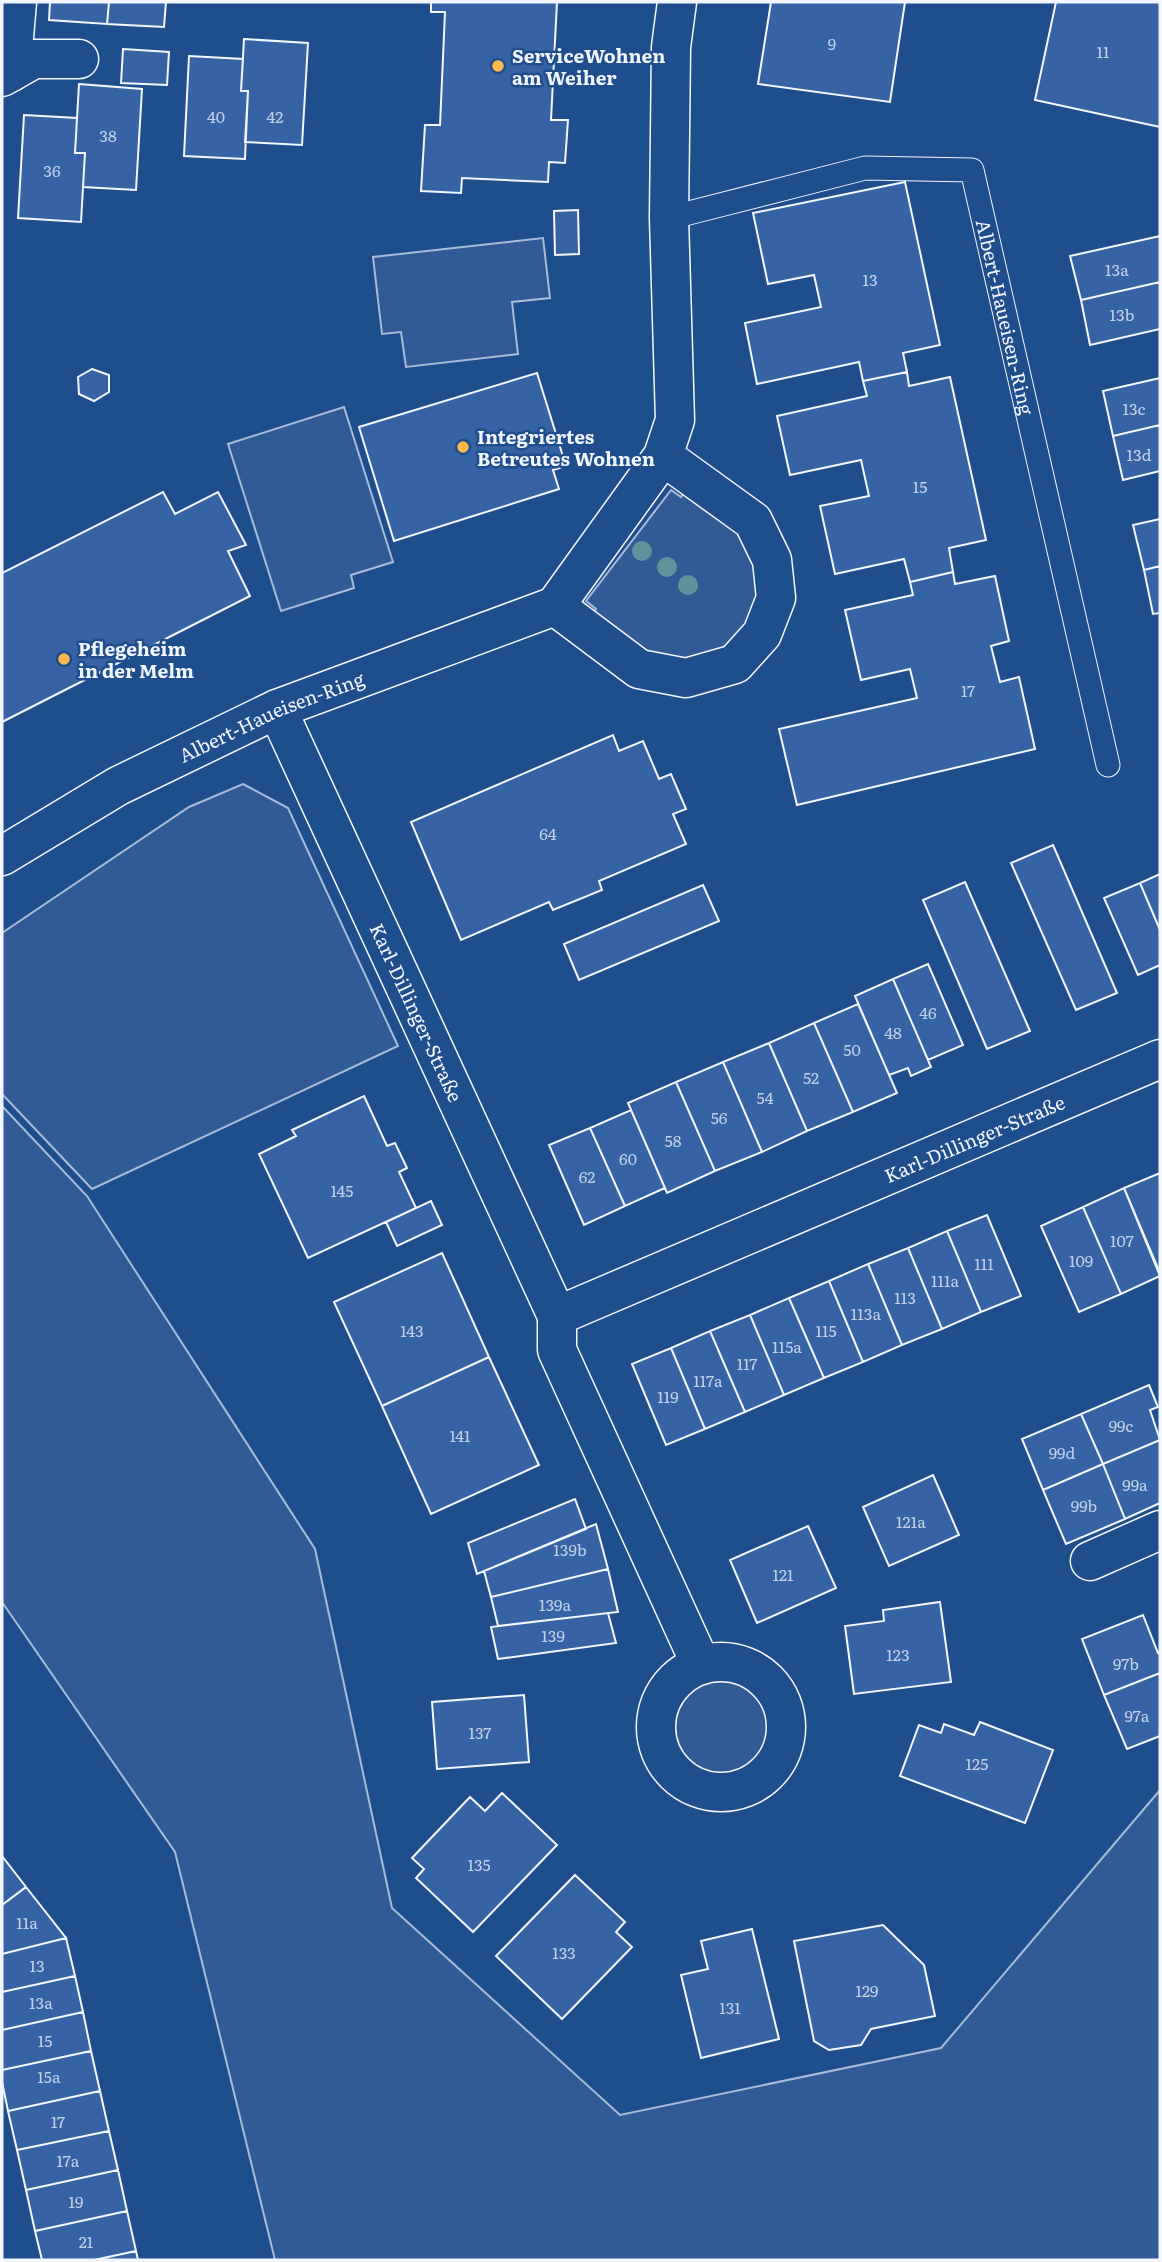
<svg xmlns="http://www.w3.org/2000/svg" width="1162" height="2262" font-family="Literata,serif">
  <rect width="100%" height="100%" fill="#1f4e8c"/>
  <path fill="#305b95" stroke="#a8bbd7" stroke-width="2" d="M 543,238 L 550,298 L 512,302 L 518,354 L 406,367 L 401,332 L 382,334 L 373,257 Z
    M 344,407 L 393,562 L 351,575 L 354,588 L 281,611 L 228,444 Z
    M 694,478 L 753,521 L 762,634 L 686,678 L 582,626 L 596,609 L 586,601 L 671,490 L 681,497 Z
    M 243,784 L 288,808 L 398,1046 L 92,1189 L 2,1094 L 2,933 L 189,807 Z
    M 2,1106 L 87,1196 L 315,1549 L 392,1908 L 620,2115 L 941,2048 L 1160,1790 L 1160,2260 L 275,2260 L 175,1852 L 2,1602 Z
    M656 1727a65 65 0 1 1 130 0a65 65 0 1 1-130 0Z"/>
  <path fill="#3563a3" stroke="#f2f6ff" stroke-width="2" d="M 50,2 L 109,2 L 107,24 L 49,20 Z
    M 109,2 L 166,2 L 164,27 L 107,24 Z
    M 431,2 L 557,2 L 551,120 L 568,120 L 565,163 L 549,162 L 548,182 L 462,178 L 461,193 L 421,191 L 425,125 L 440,125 L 445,12 L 431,12 Z
    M 771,2 L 905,2 L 890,102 L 758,84 Z
    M 1056,2 L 1160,2 L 1160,127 L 1035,100 Z
    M 244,39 L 308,43 L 302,145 L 245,142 L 248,91 L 241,91 Z
    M 123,49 L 169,52 L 167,85 L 121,83 Z
    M 189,56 L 243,59 L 241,91 L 248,91 L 245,159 L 184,156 Z
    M 79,84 L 142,89 L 136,190 L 83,187 L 85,153 L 75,153 Z
    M 24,115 L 77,118 L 75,153 L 85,153 L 81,222 L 18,218 Z
    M 905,182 L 940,345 L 903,353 L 907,372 L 863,381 L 859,362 L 757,384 L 745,323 L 821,307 L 814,275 L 768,284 L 753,213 Z
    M 578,210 L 579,254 L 555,255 L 554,211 Z
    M 1160,236 L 1160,282 L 1081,300 L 1070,256 Z
    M 1160,282 L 1160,329 L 1090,345 L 1081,300 Z
    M 92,369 L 109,375 L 109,392 L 94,401 L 79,394 L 78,377 Z
    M 907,372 L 909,386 L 950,377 L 986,540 L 949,548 L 953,572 L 910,582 L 904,559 L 835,574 L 820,506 L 869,496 L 861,460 L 790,475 L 777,416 L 867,396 L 863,381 Z
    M 537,373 L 566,466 L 553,470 L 559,489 L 394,541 L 359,427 Z
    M 1160,378 L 1160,425 L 1113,436 L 1103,391 Z
    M 1160,425 L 1160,471 L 1123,480 L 1113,436 Z
    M 163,492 L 175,514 L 218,492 L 246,545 L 228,551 L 250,596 L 2,722 L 2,573 Z
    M 1160,519 L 1160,566 L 1144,570 L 1133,525 Z
    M 1160,566 L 1160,613 L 1153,614 L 1144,570 Z
    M 953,572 L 955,584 L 995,576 L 1009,641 L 991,646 L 1000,682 L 1019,677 L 1035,749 L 797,805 L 779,729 L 917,698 L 910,669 L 861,680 L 845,610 L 913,595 L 910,582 Z
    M 613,735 L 619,751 L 643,741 L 659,779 L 671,774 L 686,809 L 673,814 L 686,844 L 599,881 L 602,890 L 553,910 L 549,902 L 461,940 L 411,822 Z
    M 1053,845 L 1117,993 L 1076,1010 L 1011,863 Z
    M 1160,874 L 1160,930 L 1140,883 Z
    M 965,882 L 1030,1031 L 987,1049 L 923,900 Z
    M 1140,883 L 1160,930 L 1160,965 L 1138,975 L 1104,898 Z
    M 703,885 L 719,921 L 579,980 L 564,944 Z
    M 928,964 L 963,1045 L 928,1060 L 893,979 Z
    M 893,979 L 931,1067 L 911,1076 L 908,1068 L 889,1075 L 855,996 Z
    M 858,1004 L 897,1093 L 853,1112 L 814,1023 Z
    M 814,1023 L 853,1112 L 807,1131 L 769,1043 Z
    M 769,1043 L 807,1131 L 762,1152 L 723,1062 Z
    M 723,1062 L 762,1152 L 715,1171 L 676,1082 Z
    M 676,1082 L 715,1171 L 667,1193 L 628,1103 Z
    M 364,1096 L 387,1146 L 395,1143 L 407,1168 L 399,1172 L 416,1208 L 308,1258 L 259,1154 L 296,1136 L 292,1130 Z
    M 631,1110 L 665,1188 L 625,1206 L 590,1128 Z
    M 590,1128 L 625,1206 L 584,1225 L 549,1145 Z
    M 1160,1173 L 1160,1273 L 1124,1188 Z
    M 1124,1188 L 1160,1276 L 1121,1294 L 1083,1207 Z
    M 431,1201 L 442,1225 L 397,1246 L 386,1222 Z
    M 1083,1207 L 1121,1294 L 1079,1312 L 1041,1226 Z
    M 987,1215 L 1021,1296 L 981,1312 L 947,1231 Z
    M 947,1231 L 981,1312 L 942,1329 L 908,1248 Z
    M 908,1248 L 942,1329 L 902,1345 L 868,1264 Z
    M 442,1253 L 489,1357 L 382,1406 L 334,1302 Z
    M 868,1264 L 902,1345 L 863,1362 L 829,1281 Z
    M 829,1281 L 863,1362 L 824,1378 L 789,1298 Z
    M 789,1298 L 824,1378 L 784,1395 L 750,1315 Z
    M 750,1315 L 784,1395 L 745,1412 L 710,1331 Z
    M 710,1331 L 745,1412 L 705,1429 L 671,1348 Z
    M 671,1348 L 705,1429 L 666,1445 L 632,1364 Z
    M 489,1357 L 539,1465 L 431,1514 L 382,1406 Z
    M 1149,1385 L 1158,1407 L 1150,1410 L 1160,1440 L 1103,1464 L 1081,1414 Z
    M 1081,1414 L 1103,1464 L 1043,1490 L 1022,1439 Z
    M 1160,1440 L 1160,1503 L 1125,1519 L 1103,1464 Z
    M 1103,1464 L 1125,1519 L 1066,1544 L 1043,1490 Z
    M 933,1475 L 959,1535 L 889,1566 L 863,1507 Z
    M 575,1499 L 586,1529 L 477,1574 L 468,1543 Z
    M 596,1524 L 608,1569 L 491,1597 L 484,1571 Z
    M 808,1526 L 836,1588 L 757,1623 L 730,1560 Z
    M 608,1569 L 618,1612 L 498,1626 L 491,1597 Z
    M 940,1602 L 951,1682 L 854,1694 L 845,1626 L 884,1621 L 883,1610 Z
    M 608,1613 L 616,1643 L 498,1659 L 491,1627 Z
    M 1143,1615 L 1158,1653 L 1160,1652 L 1160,1673 L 1104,1695 L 1082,1639 Z
    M 1160,1673 L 1160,1736 L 1127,1749 L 1104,1695 Z
    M 524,1695 L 529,1762 L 437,1769 L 432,1702 Z
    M 980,1722 L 1053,1750 L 1025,1823 L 900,1776 L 919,1725 L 941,1733 L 944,1724 L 974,1735 Z
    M 502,1793 L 557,1845 L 473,1932 L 416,1878 L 424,1869 L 412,1858 L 470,1797 L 485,1811 Z
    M 2,1856 L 26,1887 L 2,1905 Z
    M 575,1875 L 625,1922 L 616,1932 L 632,1947 L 562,2019 L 496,1956 Z
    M 26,1887 L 66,1938 L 2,1954 L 2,1905 Z
    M 883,1925 L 924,1965 L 935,2016 L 871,2029 L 861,2045 L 829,2050 L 814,2041 L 794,1941 Z
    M 752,1929 L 779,2039 L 701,2058 L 681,1975 L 708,1969 L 701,1941 Z
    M 66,1938 L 75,1976 L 2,1992 L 2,1954 Z
    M 75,1976 L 83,2012 L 2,2030 L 2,1992 Z
    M 83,2012 L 91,2051 L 2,2070 L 2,2030 Z
    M 91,2051 L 100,2091 L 8,2111 L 2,2082 L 2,2070 Z
    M 100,2091 L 109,2131 L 17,2150 L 8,2111 Z
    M 109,2131 L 118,2170 L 26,2190 L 17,2150 Z
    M 118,2170 L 127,2211 L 35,2231 L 26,2190 Z
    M 127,2211 L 136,2251 L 94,2260 L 42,2260 L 35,2231 Z
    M 136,2251 L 138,2260 L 94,2260 Z"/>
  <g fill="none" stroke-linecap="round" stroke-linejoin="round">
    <g stroke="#f2f6ff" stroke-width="25">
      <g id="service">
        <path id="s1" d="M 669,218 L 865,168 L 972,170 L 1108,765"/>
      </g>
    </g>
    <g stroke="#f2f6ff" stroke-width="41">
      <g id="minor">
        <path d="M 11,72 L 17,2"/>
        <path d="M 2,77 L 34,59 L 79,59"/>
        <path d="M 555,606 L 639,669 L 686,678 L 735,664 L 762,634 L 776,598 L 772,560 L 753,521 L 663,456"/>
        <path id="s2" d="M 277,709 L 557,1316 L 1160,1059"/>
        <path id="s3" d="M 2,856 L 118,786 L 277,709 L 555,606 L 663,456 L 675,420 L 669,218 L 671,47 L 677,2"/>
        <path d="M 557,1316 L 557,1350 L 701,1665"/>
        <path d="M 1090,1561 L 1160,1530"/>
        <circle cx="721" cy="1727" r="65"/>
      </g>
    </g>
    <use href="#service" stroke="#1f4e8c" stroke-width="23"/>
    <use href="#minor" stroke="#1f4e8c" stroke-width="38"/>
  </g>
  <g fill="#61919a">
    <circle cx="642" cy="551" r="10"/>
    <circle cx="667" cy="567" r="10"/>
    <circle cx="688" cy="585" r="10"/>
  </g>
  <g fill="#ffb74d" stroke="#1f4e8c" stroke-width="2.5">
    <circle cx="498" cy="66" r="7"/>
    <circle cx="463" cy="447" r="7"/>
    <circle cx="64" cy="659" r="7"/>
  </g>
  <g text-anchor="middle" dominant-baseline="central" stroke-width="5" stroke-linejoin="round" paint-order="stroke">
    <g font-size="16" fill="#c3d1e8">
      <text x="832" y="43">9</text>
      <text x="1103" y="51">11</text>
      <text x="216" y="116">40</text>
      <text x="275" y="116">42</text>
      <text x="108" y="135">38</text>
      <text x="52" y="170">36</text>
      <text x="1117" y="269">13a</text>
      <text x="870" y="279">13</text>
      <text x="1122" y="314">13b</text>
      <text x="1134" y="408">13c</text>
      <text x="1139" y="454">13d</text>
      <text x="920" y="486">15</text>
      <text x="968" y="690">17</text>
      <text x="548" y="833">64</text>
      <text x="928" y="1012">46</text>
      <text x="893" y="1032">48</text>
      <text x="852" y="1049">50</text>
      <text x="811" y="1077">52</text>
      <text x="765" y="1097">54</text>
      <text x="719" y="1117">56</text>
      <text x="673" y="1140">58</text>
      <text x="628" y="1158">60</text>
      <text x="587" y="1176">62</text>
      <text x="342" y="1190">145</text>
      <text x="1122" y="1240">107</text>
      <text x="1081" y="1260">109</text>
      <text x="984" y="1263">111</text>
      <text x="945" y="1280">111a</text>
      <text x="905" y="1297">113</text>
      <text x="866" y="1313">113a</text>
      <text x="412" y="1330">143</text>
      <text x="826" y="1330">115</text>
      <text x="787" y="1346">115a</text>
      <text x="747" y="1363">117</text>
      <text x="708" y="1380">117a</text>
      <text x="668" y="1396">119</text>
      <text x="1121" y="1425">99c</text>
      <text x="460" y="1435">141</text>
      <text x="1062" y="1452">99d</text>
      <text x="1135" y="1484">99a</text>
      <text x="1084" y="1505">99b</text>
      <text x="911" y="1521">121a</text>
      <text x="570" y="1549">139b</text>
      <text x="783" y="1574">121</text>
      <text x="555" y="1604">139a</text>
      <text x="553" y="1635">139</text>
      <text x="898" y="1654">123</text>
      <text x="1126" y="1663">97b</text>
      <text x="1137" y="1715">97a</text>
      <text x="480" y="1732">137</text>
      <text x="977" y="1763">125</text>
      <text x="479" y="1864">135</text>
      <text x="27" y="1922">11a</text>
      <text x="564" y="1952">133</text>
      <text x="37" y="1965">13</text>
      <text x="867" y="1990">129</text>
      <text x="41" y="2002">13a</text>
      <text x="730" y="2007">131</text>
      <text x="45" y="2040">15</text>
      <text x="49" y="2076">15a</text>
      <text x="58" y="2121">17</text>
      <text x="68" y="2160">17a</text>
      <text x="76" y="2201">19</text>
      <text x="86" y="2241">21</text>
    </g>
    <g font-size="19" font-weight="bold" fill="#f2f6ff" stroke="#1f4e8c" text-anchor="start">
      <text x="512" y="55">ServiceWohnen<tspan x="512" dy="22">am Weiher</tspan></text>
      <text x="477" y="436">Integriertes<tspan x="477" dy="22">Betreutes Wohnen</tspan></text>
      <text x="78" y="648">Pflegeheim<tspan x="78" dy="22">in der Melm</tspan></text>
    </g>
    <g font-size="19" fill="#f2f6ff" stroke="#1f4e8c">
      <text stroke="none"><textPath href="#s1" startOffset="460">Albert-Haueisen-Ring</textPath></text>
      <text stroke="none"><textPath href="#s3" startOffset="304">Albert-Haueisen-Ring</textPath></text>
      <text stroke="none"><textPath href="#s2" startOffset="334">Karl-Dillinger-Straße</textPath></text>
      <text stroke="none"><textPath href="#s2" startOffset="1122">Karl-Dillinger-Straße</textPath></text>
    </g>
  </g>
  <rect width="1162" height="2262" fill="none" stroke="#f2f6ff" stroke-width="7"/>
</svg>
